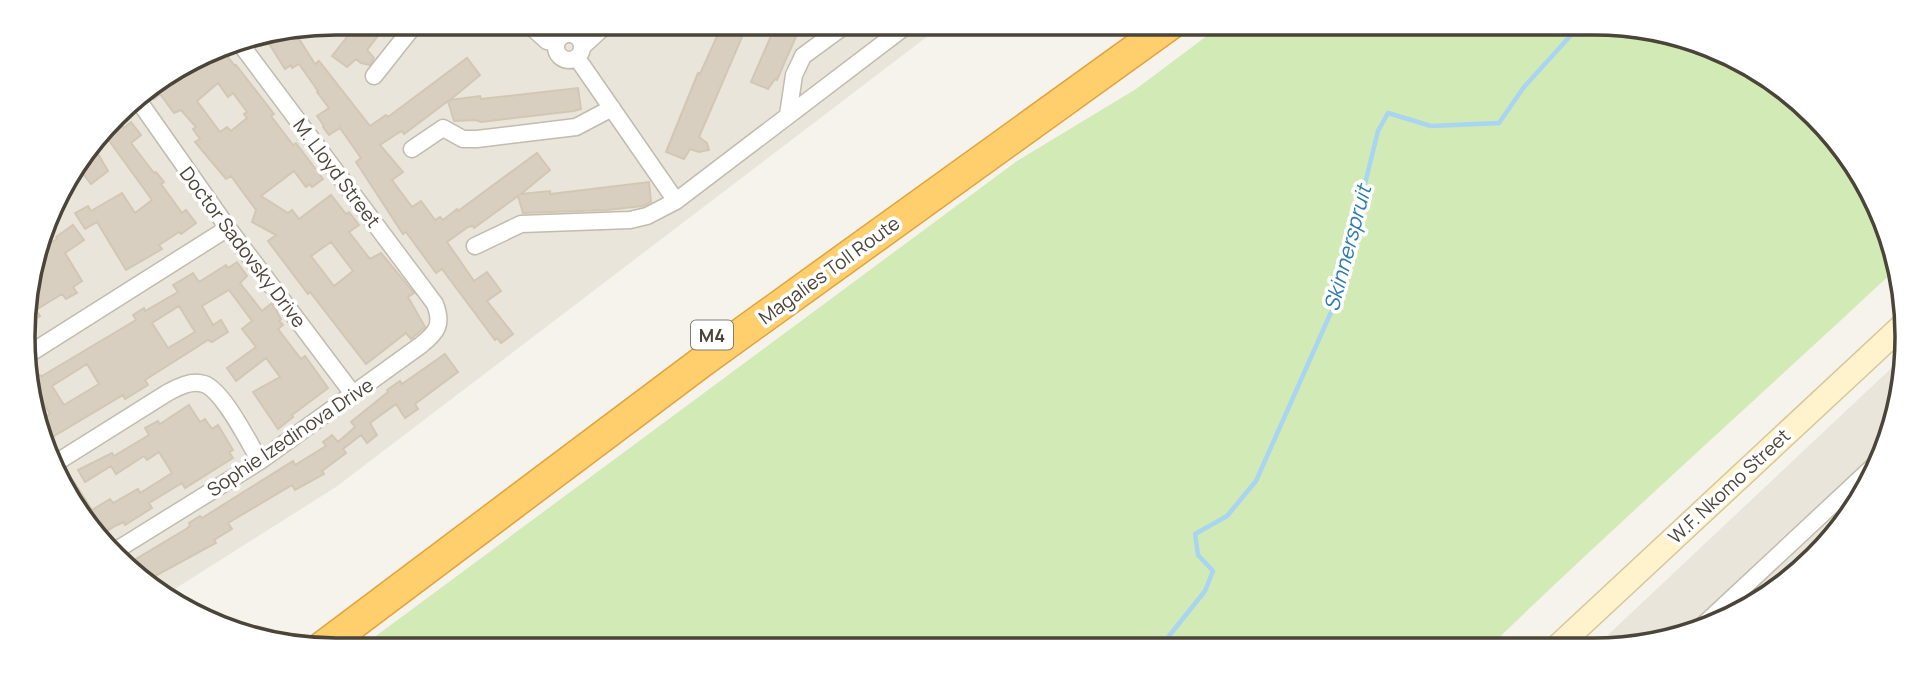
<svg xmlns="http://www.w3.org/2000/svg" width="1930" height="673" font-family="Manrope,sans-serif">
  <rect width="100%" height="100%" fill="#f6f3ec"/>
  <path fill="#eae5da" d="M 337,23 L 945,23 L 336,487 L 162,597 L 76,511 L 33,417 L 25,296 L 55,197 L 129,101 L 217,46 Z
    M 1900,360 L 1897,417 L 1865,494 L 1801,572 L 1732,618 L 1635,648 L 1594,648 Z"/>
  <path fill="#d2eab5" d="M 1224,23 L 1593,23 L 1674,33 L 1784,87 L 1865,179 L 1896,269 C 1760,396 1622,519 1488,648 L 357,650 L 1017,161 L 1136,89 Z"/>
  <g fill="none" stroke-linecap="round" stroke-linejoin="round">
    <path stroke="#a9d4f2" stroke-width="4.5" d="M 1164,649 L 1165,641 L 1205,591 L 1213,571 L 1198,555 L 1195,534 L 1227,516 L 1256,481 L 1336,301 L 1378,131 L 1388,113 L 1431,126 L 1499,123 L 1524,87 L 1582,23"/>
  </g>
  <path fill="#d8cfc1" stroke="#d3c7b4" stroke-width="2" fill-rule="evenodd" d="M 358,23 L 388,23 L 367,50 L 374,58 L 370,65 L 361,63 L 356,59 L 347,67 L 332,56 Z
    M 723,23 L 743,30 L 740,36 L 742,37 L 699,137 L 707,143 L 709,150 L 699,152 L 690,149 L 684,159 L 666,152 L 698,73 L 700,74 Z
    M 774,23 L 802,23 L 777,80 L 775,79 L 768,89 L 751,82 L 771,36 L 768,35 Z
    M 294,31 L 315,64 L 319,61 L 370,126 L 386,115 L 388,117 L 467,58 L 480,75 L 450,100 L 480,96 L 481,99 L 578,88 L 581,109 L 574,111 L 481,122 L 476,120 L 454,121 L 448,101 L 404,134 L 402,131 L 398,133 L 380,145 L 403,172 L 392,180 L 412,207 L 421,201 L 435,220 L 440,217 L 443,220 L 457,209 L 458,211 L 537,153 L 550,170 L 521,194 L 550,191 L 550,194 L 649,182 L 651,202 L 643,206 L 607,210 L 523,213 L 518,196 L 474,228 L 473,226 L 468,227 L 447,242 L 474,281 L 487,272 L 501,291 L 487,301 L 513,334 L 501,343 L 497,338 L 495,340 L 442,269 L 436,273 L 406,232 L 403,234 L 356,162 L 361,158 L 340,128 L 329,135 L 323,127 L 324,126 L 317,116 L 329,108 L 317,92 L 318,91 L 299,64 L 292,68 L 291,65 L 285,69 L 268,42 L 270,41 L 267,37 Z
    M 216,47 L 222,54 L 224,52 L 235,66 L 236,65 L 274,114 L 271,116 L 293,145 L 296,143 L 323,179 L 312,187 L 310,184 L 306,187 L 294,171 L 261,196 L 288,213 L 292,210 L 299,219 L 331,195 L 346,214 L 349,212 L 359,225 L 349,232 L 370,259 L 381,253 L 414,293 L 408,297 L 425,327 L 411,339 L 406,333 L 366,364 L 310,292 L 308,294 L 268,241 L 276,235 L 252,222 L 256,210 L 231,176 L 226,179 L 195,142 L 200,139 L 193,129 L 196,127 L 181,110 L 174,113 L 160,94 L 154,99 L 147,90 ZM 218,83 L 228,97 L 233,93 L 247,112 L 244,114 L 247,118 L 231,131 L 227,127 L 220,132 L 197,101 ZM 331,242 L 353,271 L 334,286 L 311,256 Z
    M 131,122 L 141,135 L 131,143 L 154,173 L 156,172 L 164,182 L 161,184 L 182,213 L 186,210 L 196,223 L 181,234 L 179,232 L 159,245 L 162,249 L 126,270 L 97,222 L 85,229 L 75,213 L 88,206 L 91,211 L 122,193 L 135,213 L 152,200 L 105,135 L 120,123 L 124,128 Z
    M 94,147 L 108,171 L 91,184 L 78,167 Z
    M 73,225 L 84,240 L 65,253 L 82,281 L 73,287 L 77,293 L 66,299 L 62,294 L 36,310 L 40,316 L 27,324 L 25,296 L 39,250 L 57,239 L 56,237 Z
    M 237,262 L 247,276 L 240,283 L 262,311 L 272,303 L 281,319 L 279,321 L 283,325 L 278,329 L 301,359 L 305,356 L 328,388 L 292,415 L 293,417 L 278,429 L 253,392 L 280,377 L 266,358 L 236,381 L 227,368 L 256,347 L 242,329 L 252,321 L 229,290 L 202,306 L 213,325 L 221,320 L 228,332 L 212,342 L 208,340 L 145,380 L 148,385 L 125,399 L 123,395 L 44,442 L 36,423 L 50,414 L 31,383 L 30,364 L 38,375 L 42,376 L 136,320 L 133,315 L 144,308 L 145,311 L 178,292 L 173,285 L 193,273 L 199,282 L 226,265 L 228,268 ZM 179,306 L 195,332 L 168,348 L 152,323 ZM 87,364 L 99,384 L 64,405 L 52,386 Z
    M 445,354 L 458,372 L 415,404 L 418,409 L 405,418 L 396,404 L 370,423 L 377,435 L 367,443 L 361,435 L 343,449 L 346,453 L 322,471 L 324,474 L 295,490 L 292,485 L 228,523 L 232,529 L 214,540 L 216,543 L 146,581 L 130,565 L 138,561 L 136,559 L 186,529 L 190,526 L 189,523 L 200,516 L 202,518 L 293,461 L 295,465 L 326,446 L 323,442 L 332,435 L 338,442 L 355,427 L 351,422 L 388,392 L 387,390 L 400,381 L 402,384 Z
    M 189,405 L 200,422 L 205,419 L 212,429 L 218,425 L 233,450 L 229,452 L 233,458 L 185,488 L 182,483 L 149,503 L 152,508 L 125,525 L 124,522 L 117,525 L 100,535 L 80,515 L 64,484 L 72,479 L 92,510 L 110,499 L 113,503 L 138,489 L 140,493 L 172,473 L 159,452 L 147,460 L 144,456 L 116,474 L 111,466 L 85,482 L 78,470 L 112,453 L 114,456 L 149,435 L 145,428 L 158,421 L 160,424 Z"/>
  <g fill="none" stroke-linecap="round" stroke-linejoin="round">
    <g stroke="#c2bbae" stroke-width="19">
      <path id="street" d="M 527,23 L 547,41 L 556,43
        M556 47a13 13 0 1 1 26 0a13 13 0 1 1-26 0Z
        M 583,46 L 608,23
        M 577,58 L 676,201
        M 374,76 L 416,23
        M 136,97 L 228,228 L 353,394
        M 788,115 L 794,75 L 803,56 L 848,23
        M 412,149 L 443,128 L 463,139 L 477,139 L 576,127 L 612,108
        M 52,209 L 59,193
        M 475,246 L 521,224 L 630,220 L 647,216 L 676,201 L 910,23
        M 29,354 L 228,228
        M 54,464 L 167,393 C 178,387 191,380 204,384 C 223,390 249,443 260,461
        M 115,551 L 260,461 L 421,345 C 437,332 443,325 435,304 L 239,42
        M 1700,628 L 1878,462"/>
    </g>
    <g stroke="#d6c79b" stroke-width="26">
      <path id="secondary" d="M 1556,648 L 1903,325"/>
    </g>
    <g stroke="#e0a43c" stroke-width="33">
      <path id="highway" d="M 321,648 L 703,361 L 1172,23"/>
    </g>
    <use href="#street" stroke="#fff" stroke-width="16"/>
    <use href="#secondary" stroke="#fff3cd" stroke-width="23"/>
    <use href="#highway" stroke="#ffcf6e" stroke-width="30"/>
  </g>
  <g text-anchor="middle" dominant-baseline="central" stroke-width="7" stroke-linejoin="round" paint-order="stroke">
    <rect fill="#fff" stroke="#817c74" stroke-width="2" x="691" y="320.5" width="42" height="29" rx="5"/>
    <g font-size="18" font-weight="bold" fill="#4b4439">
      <text x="712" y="335">M4</text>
    </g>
    <g font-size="19" fill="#4b4439" stroke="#fff">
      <text transform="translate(337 173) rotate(53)">M. Lloyd Street</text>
      <text transform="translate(243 247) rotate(53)">Doctor Sadovsky Drive</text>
      <text transform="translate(829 270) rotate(-36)">Magalies Toll Route</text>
      <text transform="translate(290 437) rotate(-34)">Sophie Izedinova Drive</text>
      <text transform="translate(1729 486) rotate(-43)">W.F. Nkomo Street</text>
    </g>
    <g font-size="21" font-style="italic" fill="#2e7ab2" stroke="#fff">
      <text transform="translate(1347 248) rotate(-75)">Skinnerspruit</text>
    </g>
  </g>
  <path d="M0 0H1930V673H0ZM336 35H1594A301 301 0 0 1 1895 336V337A301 301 0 0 1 1594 638H336A301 301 0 0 1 35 337V336A301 301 0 0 1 336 35Z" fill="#fff" fill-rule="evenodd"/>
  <path fill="none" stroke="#4b4439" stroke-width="3.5" d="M336 35H1594A301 301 0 0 1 1895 336V337A301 301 0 0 1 1594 638H336A301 301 0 0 1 35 337V336A301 301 0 0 1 336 35Z"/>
</svg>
